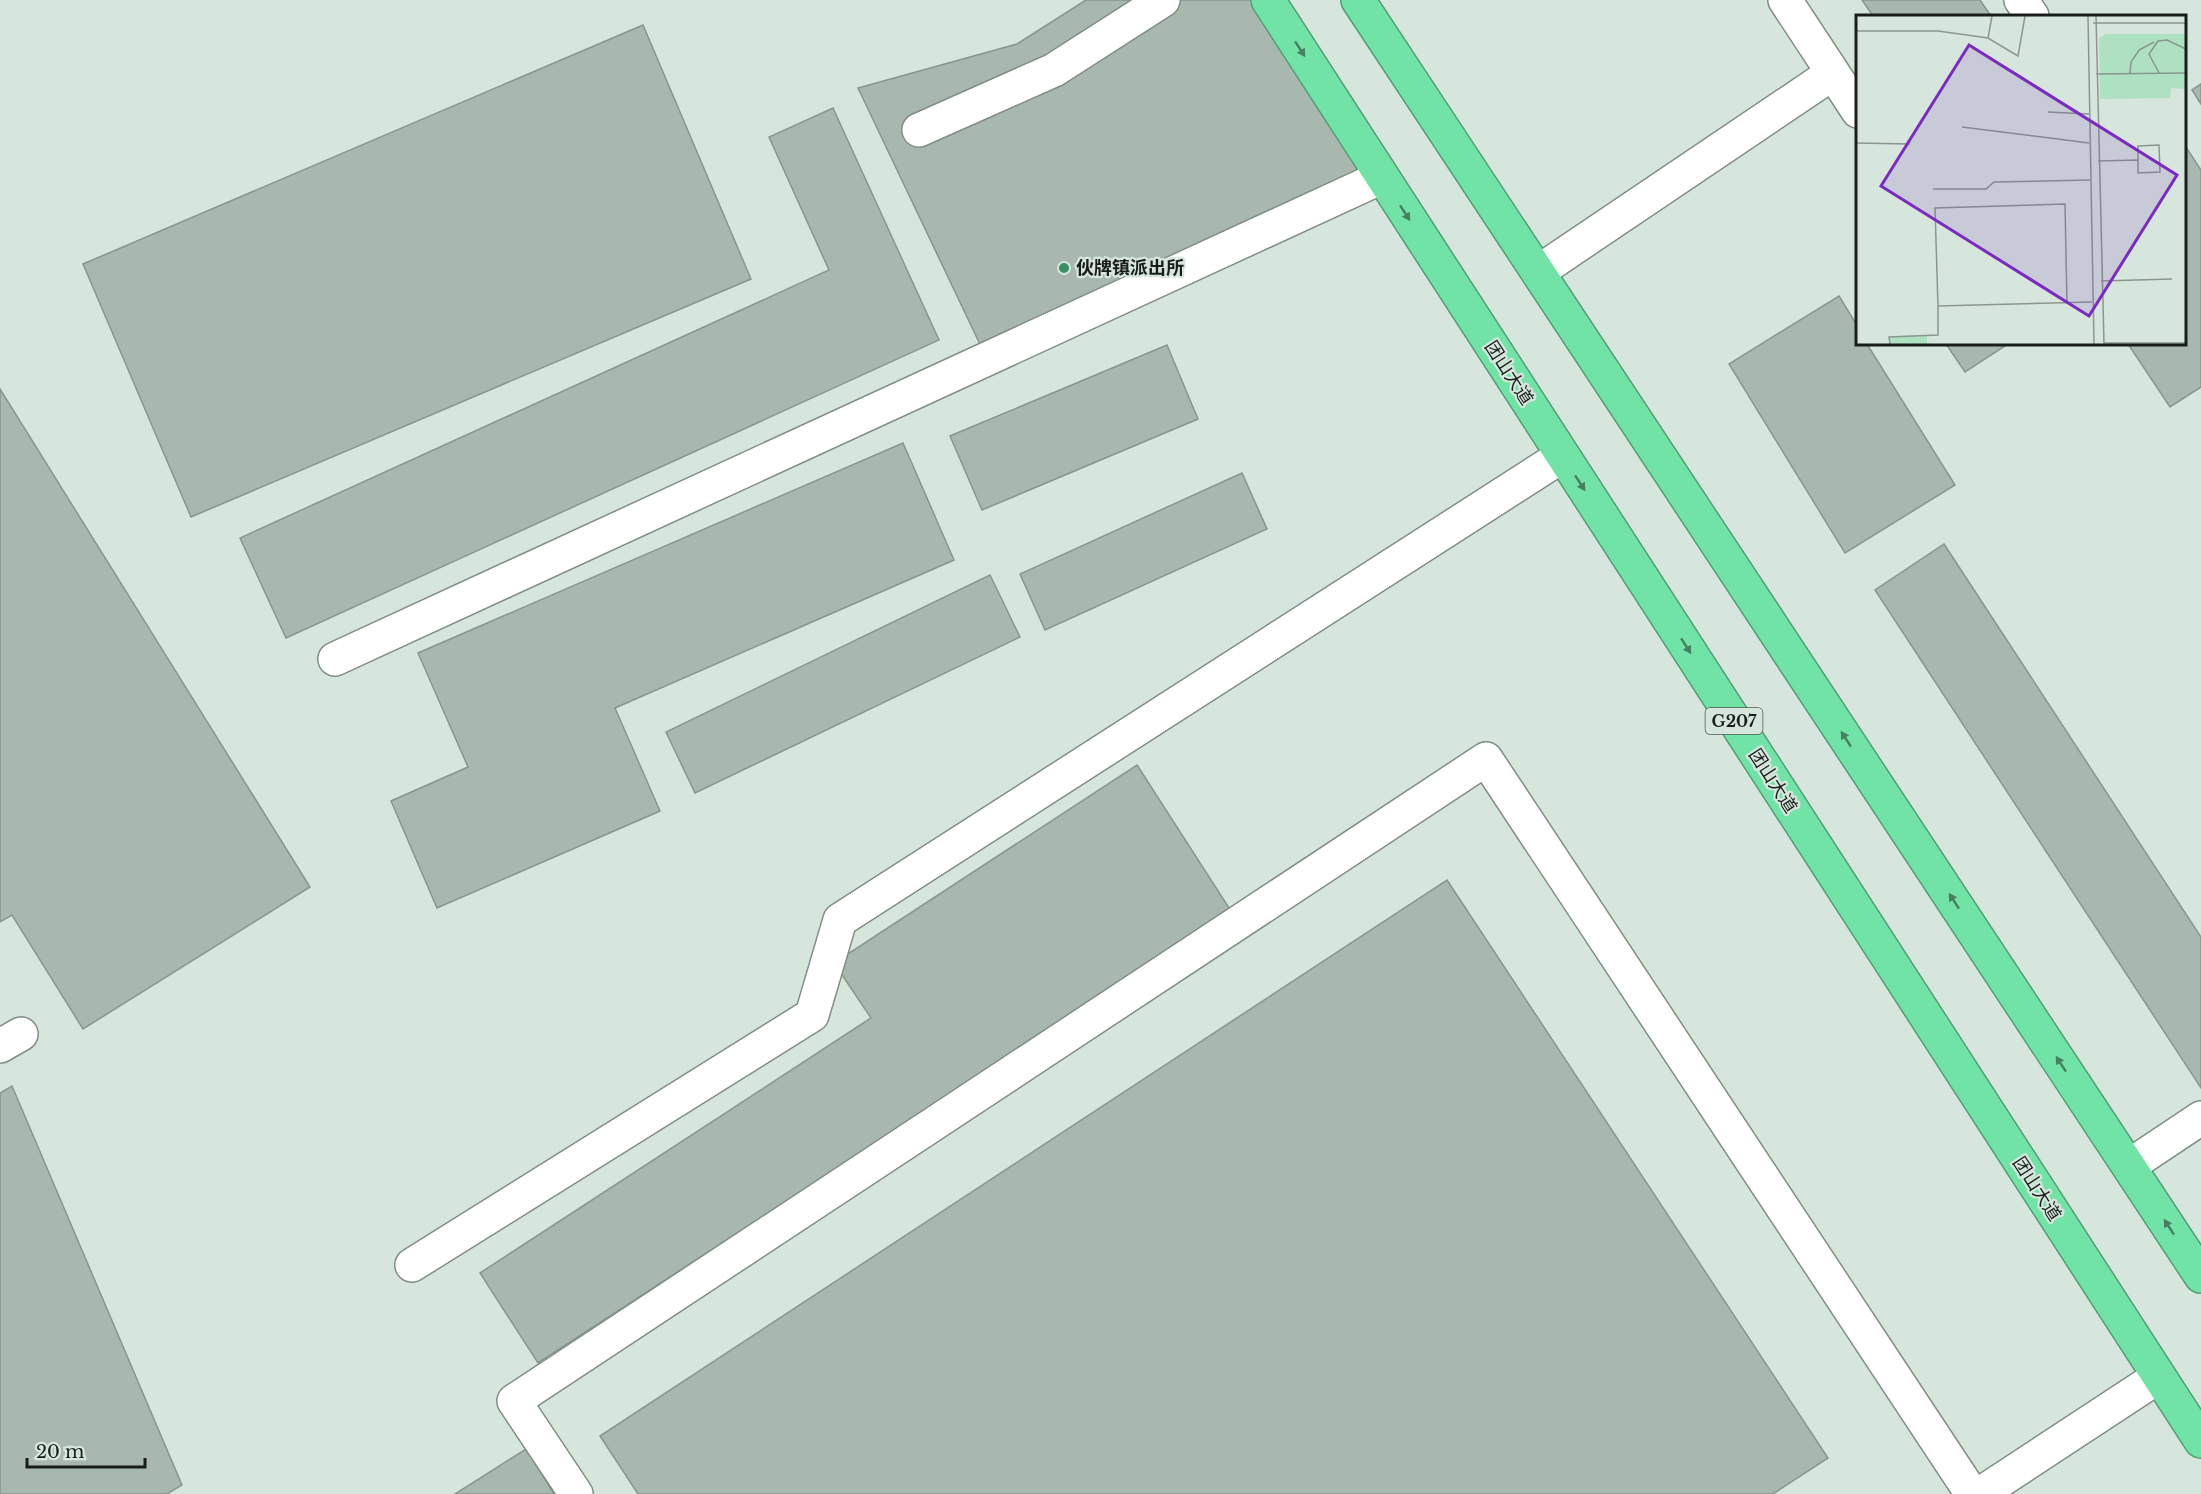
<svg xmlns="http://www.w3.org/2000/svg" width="2201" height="1494" font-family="'Libre Baskerville','Noto Sans SC',serif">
  <rect width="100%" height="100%" fill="#d7e6dd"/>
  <path fill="#a9b8af" stroke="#88968d" stroke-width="1.5" d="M 1086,0 L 1268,0 L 1382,177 L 987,359 L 858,88 L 1017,44 Z
    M 1862,0 L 1980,0 L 1991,16 L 1873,16 Z
    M 643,25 L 751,279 L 191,517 L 83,264 Z
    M 2201,84 L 2201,104 L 2192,90 Z
    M 833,108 L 939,340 L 286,638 L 240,538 L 829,270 L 769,137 Z
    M 2184,144 L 2201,170 L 2201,387 L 2170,407 L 2128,344 L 2184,344 Z
    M 1839,296 L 1858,327 L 1858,344 L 1867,344 L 1955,485 L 1845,553 L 1729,364 Z
    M 1946,344 L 2008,344 L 1965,372 Z
    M 1167,345 L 1198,419 L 982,510 L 950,436 Z
    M 0,389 L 310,887 L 83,1029 L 12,915 L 0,922 Z
    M 903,443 L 954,560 L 615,708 L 660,811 L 437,908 L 391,801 L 468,767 L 418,653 Z
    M 1242,473 L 1267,529 L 1045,630 L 1020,574 Z
    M 1944,544 L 2201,937 L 2201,1088 L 1875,590 Z
    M 990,575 L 1020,637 L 695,793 L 666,732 Z
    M 1137,765 L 1231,911 L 538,1363 L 480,1273 L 871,1018 L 834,963 Z
    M 1447,880 L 1828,1458 L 1773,1494 L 638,1494 L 600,1436 Z
    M 12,1086 L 182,1485 L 167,1494 L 0,1494 L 0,1093 Z
    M 526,1449 L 554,1494 L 455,1494 Z"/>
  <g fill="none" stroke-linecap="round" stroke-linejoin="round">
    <g stroke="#808e85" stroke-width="36">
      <path id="minor" d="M 1785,0 L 1858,111
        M 2021,0 L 2032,16
        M 919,130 L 1054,70 L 1163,0
        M 1538,272 L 1833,73
        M 335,659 L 1382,177
        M 0,1046 L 21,1034
        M 2129,1166 L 2201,1118
        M 412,1265 L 812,1015 L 840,920 L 1562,456
        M 576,1494 L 514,1401 L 1486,759 L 1972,1494
        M 1980,1494 L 2158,1377"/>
    </g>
    <g stroke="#539e76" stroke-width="36">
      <path id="highway" d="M 1268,0 L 2201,1441
        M 1358,0 L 2201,1276"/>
    </g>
    <use href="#minor" stroke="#fff" stroke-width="33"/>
    <use href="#highway" stroke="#72e3a7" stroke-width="33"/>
  </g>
  <defs><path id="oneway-solid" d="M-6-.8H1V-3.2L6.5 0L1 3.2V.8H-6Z" transform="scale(1.5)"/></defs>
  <g fill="#468061">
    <use href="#oneway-solid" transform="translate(1300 49) rotate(57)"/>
    <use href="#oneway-solid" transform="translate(1405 213) rotate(57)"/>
    <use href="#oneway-solid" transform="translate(1580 483) rotate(57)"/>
    <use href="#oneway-solid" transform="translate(1686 646) rotate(57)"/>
    <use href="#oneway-solid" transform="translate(1846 739) rotate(-123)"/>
    <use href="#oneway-solid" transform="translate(1954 901) rotate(-123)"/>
    <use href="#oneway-solid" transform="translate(2061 1064) rotate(-123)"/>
    <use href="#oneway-solid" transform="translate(2169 1227) rotate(-123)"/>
  </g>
  <circle fill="#3a9064" stroke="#d7e6dd" stroke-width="2" cx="1064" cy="268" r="6"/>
  <g text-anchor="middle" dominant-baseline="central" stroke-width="4.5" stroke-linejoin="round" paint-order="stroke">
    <rect fill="#d7e6dd" stroke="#525a55" stroke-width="1.5" x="1705.5" y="708" width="57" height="26" rx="4.5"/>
    <g font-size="16" font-weight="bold" fill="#191e1b">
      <text x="1734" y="721">G207</text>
    </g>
    <g font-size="18" font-weight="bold" fill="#191e1b" stroke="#d7e6dd" text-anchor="start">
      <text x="1076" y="268">伙牌镇派出所</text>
    </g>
    <g font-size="18" fill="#191e1b" stroke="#d7e6dd">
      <text transform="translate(1509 373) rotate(57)">团山大道</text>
      <text transform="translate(1773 781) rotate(57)">团山大道</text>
      <text transform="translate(2037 1189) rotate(57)">团山大道</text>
    </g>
  </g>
  <g transform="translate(1856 15)">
    <rect width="330" height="330" fill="#d7e6dd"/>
    <path d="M 250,19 L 330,19 L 330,74 L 315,73 L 314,83 L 244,84 L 243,23 ZM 71,321 L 71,329 L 34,329 L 33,322 Z" fill="#aee0c2"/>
    <path fill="none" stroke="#8b968f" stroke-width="1.5" d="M 232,1 L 238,329M 240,1 L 248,329M 237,8 L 330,8M 0,16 L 82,16 L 132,23 L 162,41 L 169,1M 132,23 L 136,1M 274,58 L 275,47 L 283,35 L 298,27M 303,58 L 293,39 L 302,26 L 311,25 L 330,34M 240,59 L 330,58M 192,97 L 233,99M 106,112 L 233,128M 0,128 L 54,129M 242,146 L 282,145 L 282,158 L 304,157 L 303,130 L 282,131 L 282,145M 77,174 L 130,174 L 138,167 L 234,165M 245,266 L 316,264M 211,288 L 209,189 L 79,193 L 82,291 L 236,287M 248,328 L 330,328M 34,329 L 33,322 L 82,320 L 82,291"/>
    <path fill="#7b2cbf" fill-opacity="0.15" stroke="#7b2cbf" stroke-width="3" d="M 113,30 L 321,160 L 233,301 L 25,171 Z"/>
    <rect width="330" height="330" fill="none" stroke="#191e1b" stroke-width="3"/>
  </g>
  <path d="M27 1458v9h118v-9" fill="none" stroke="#191e1b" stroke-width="3"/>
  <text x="36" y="1458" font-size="18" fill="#191e1b" stroke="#d7e6dd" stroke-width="4.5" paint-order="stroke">20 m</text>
</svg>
